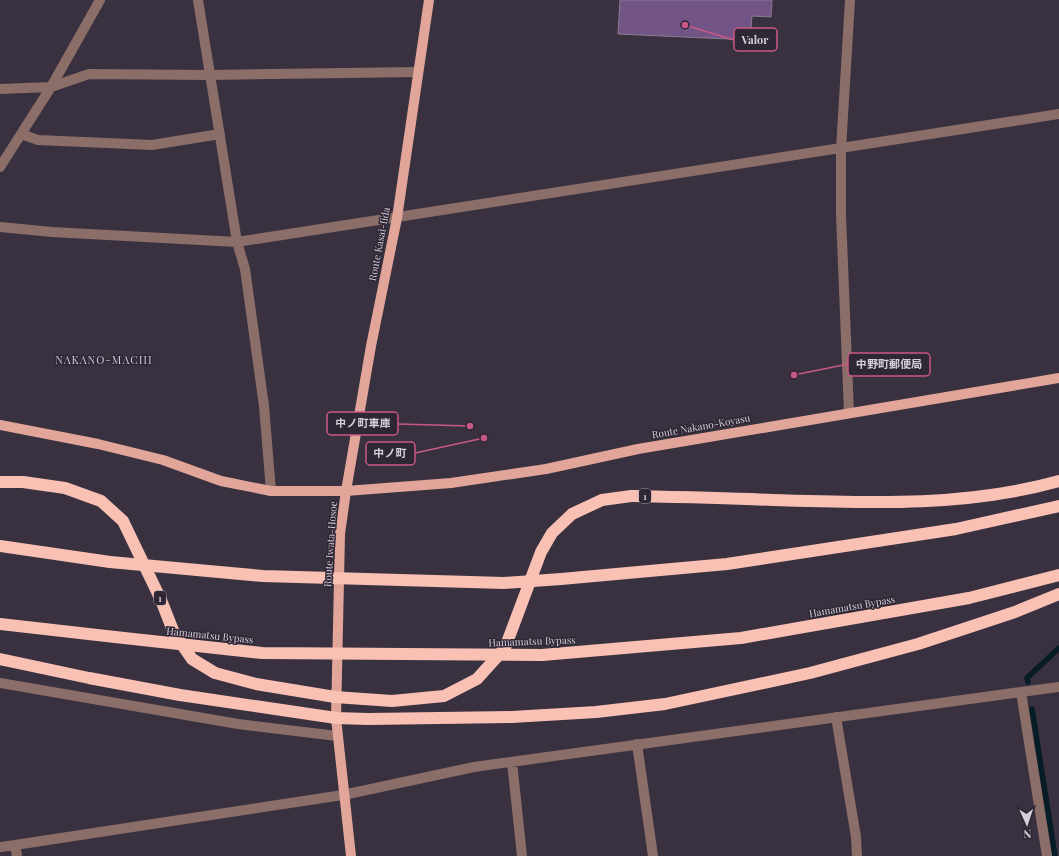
<svg xmlns="http://www.w3.org/2000/svg" width="1059" height="856" font-family="'Playfair Display','Noto Sans JP',serif">
  <rect width="100%" height="100%" fill="#3a3140"/>
  <g fill="none" stroke-linecap="round" stroke-linejoin="round">
    <path stroke="#061c26" stroke-width="5.5" d="M 1028,682 L 1027,678 L 1059,648
      M 1032,709 L 1055,856"/>
  </g>
  <path fill="#735487" stroke="#887d8f" d="M 620,0 L 772,0 L 771,17 L 752,16 L 750,40 L 618,34 Z"/>
  <g fill="none" stroke-linecap="round" stroke-linejoin="round">
    <path stroke="#8b6e68" stroke-width="10" d="M 198,0 L 237,242 L 245,269 L 264,406 L 271,491
      M 0,89 L 51,87 L 89,74 L 210,75 L 418,72
      M 21,134 L 38,140 L 152,145 L 220,134
      M 0,167 L 51,87 L 100,0
      M 0,227 L 52,232 L 237,242 L 1059,114
      M 849,413 L 841,215 L 841,149 L 850,0
      M 0,683 L 238,724 L 337,736
      M 1021,692 L 1059,687
      M 836,717 L 856,837 L 857,856
      M 637,744 L 653,856
      M 512,762 L 522,856
      M 15,845 L 343,795 L 474,767 L 1021,692 L 1047,856
      M 0,847 L 15,845 L 17,856"/>
    <path stroke="#e1a699" stroke-width="10" d="M 0,425 L 98,444 L 163,460 L 221,481 L 271,491 L 346,491 L 451,483 L 546,469 L 638,449 L 1059,378
      M 351,856 L 336,718 L 340,534 L 346,491 L 371,346 L 397,218 L 429,0"/>
    <path stroke="#f9c0b4" stroke-width="12" d="M 0,482 L 23,482 L 65,488 L 101,501 L 123,521 L 161,600 L 174,633 L 192,659 L 215,673 L 256,684 L 335,697 L 392,701 L 444,696 L 477,679 L 505,648 L 541,552 L 552,533 L 572,514 L 602,500 L 631,496 C 678,497 726,498 773,500 C 869,503 966,507 1059,481
      M 0,546 L 110,562
      M 561,579 L 727,564 L 956,529 L 1059,506
      M 0,624 L 115,637
      M 542,655 L 741,638 L 969,598 L 1059,575
      M 0,659 L 89,678 L 180,695 L 336,718 L 368,719 L 512,717 L 596,712 L 665,704 L 810,673 L 918,644 L 1015,612 L 1059,594"/>
    <path stroke="#f9c0b4" stroke-width="12" d="M 110,562 L 263,576 L 504,583 L 561,579
      M 115,637 L 262,653 L 542,655"/>
  </g>
  <g text-anchor="middle" dominant-baseline="central" stroke-width="3" stroke-linejoin="round" paint-order="stroke">
    <g fill="#302736" stroke="#a49da8" stroke-width="1">
      <rect x="639" y="489" width="12" height="14" rx="3"/>
      <rect x="154" y="591" width="12" height="14" rx="3"/>
    </g>
    <g font-size="9" font-weight="bold" fill="#d5cfd9">
      <text x="645" y="496">1</text>
      <text x="160" y="598">1</text>
    </g>
    <g font-size="10" fill="#d5cfd9" stroke="#302736">
      <text transform="translate(379 244) rotate(-79)">Route Kasai-Iida</text>
      <text transform="translate(701 426) rotate(-10)">Route Nakano-Koyasu</text>
      <text transform="translate(330 544) rotate(-86)">Route Iwata-Hosoe</text>
      <text transform="translate(852 606) rotate(-10)">Hamamatsu Bypass</text>
      <text transform="translate(210 635) rotate(6)">Hamamatsu Bypass</text>
      <text transform="translate(532 641) rotate(-2)">Hamamatsu Bypass</text>
    </g>
    <g font-size="11" letter-spacing="1" fill="#d0c4d8" stroke="#302736">
      <text x="104" y="359">NAKANO-MACHI</text>
    </g>
  </g>
  <path fill="none" stroke="#c95887" stroke-width="1.5" d="M685 25L734 40M794 375L848 364M470 426L398 424M484 438L415 453"/>
  <g fill="#c95887" stroke="#302736" stroke-width="1.5">
    <circle cx="685" cy="25" r="4"/>
    <circle cx="794" cy="375" r="4"/>
    <circle cx="470" cy="426" r="4"/>
    <circle cx="484" cy="438" r="4"/>
  </g>
  <g fill="#302736" stroke="#c95887" stroke-width="1.5">
    <rect x="734" y="28" width="43" height="23" rx="4"/>
    <rect x="848" y="353" width="82" height="23" rx="4"/>
    <rect x="327" y="412" width="71" height="23" rx="4"/>
    <rect x="366" y="442" width="49" height="23" rx="4"/>
  </g>
  <g font-size="11" text-anchor="middle" font-weight="bold" fill="#d5cfd9">
    <text x="755" y="44">Valor</text>
    <text x="889" y="368">中野町郵便局</text>
    <text x="363" y="427">中ノ町車庫</text>
    <text x="390" y="457">中ノ町</text>
  </g>
  <g transform="translate(1027 824) rotate(177)" stroke="#302736" stroke-width="3" paint-order="stroke">
  <path d="M0-3L7 15L0 10L-7 15Z" fill="#d5cfd9"/>
  <text y="-6" font-size="11" font-weight="bold" text-anchor="middle" fill="#d5cfd9">N</text>
  </g>
</svg>
